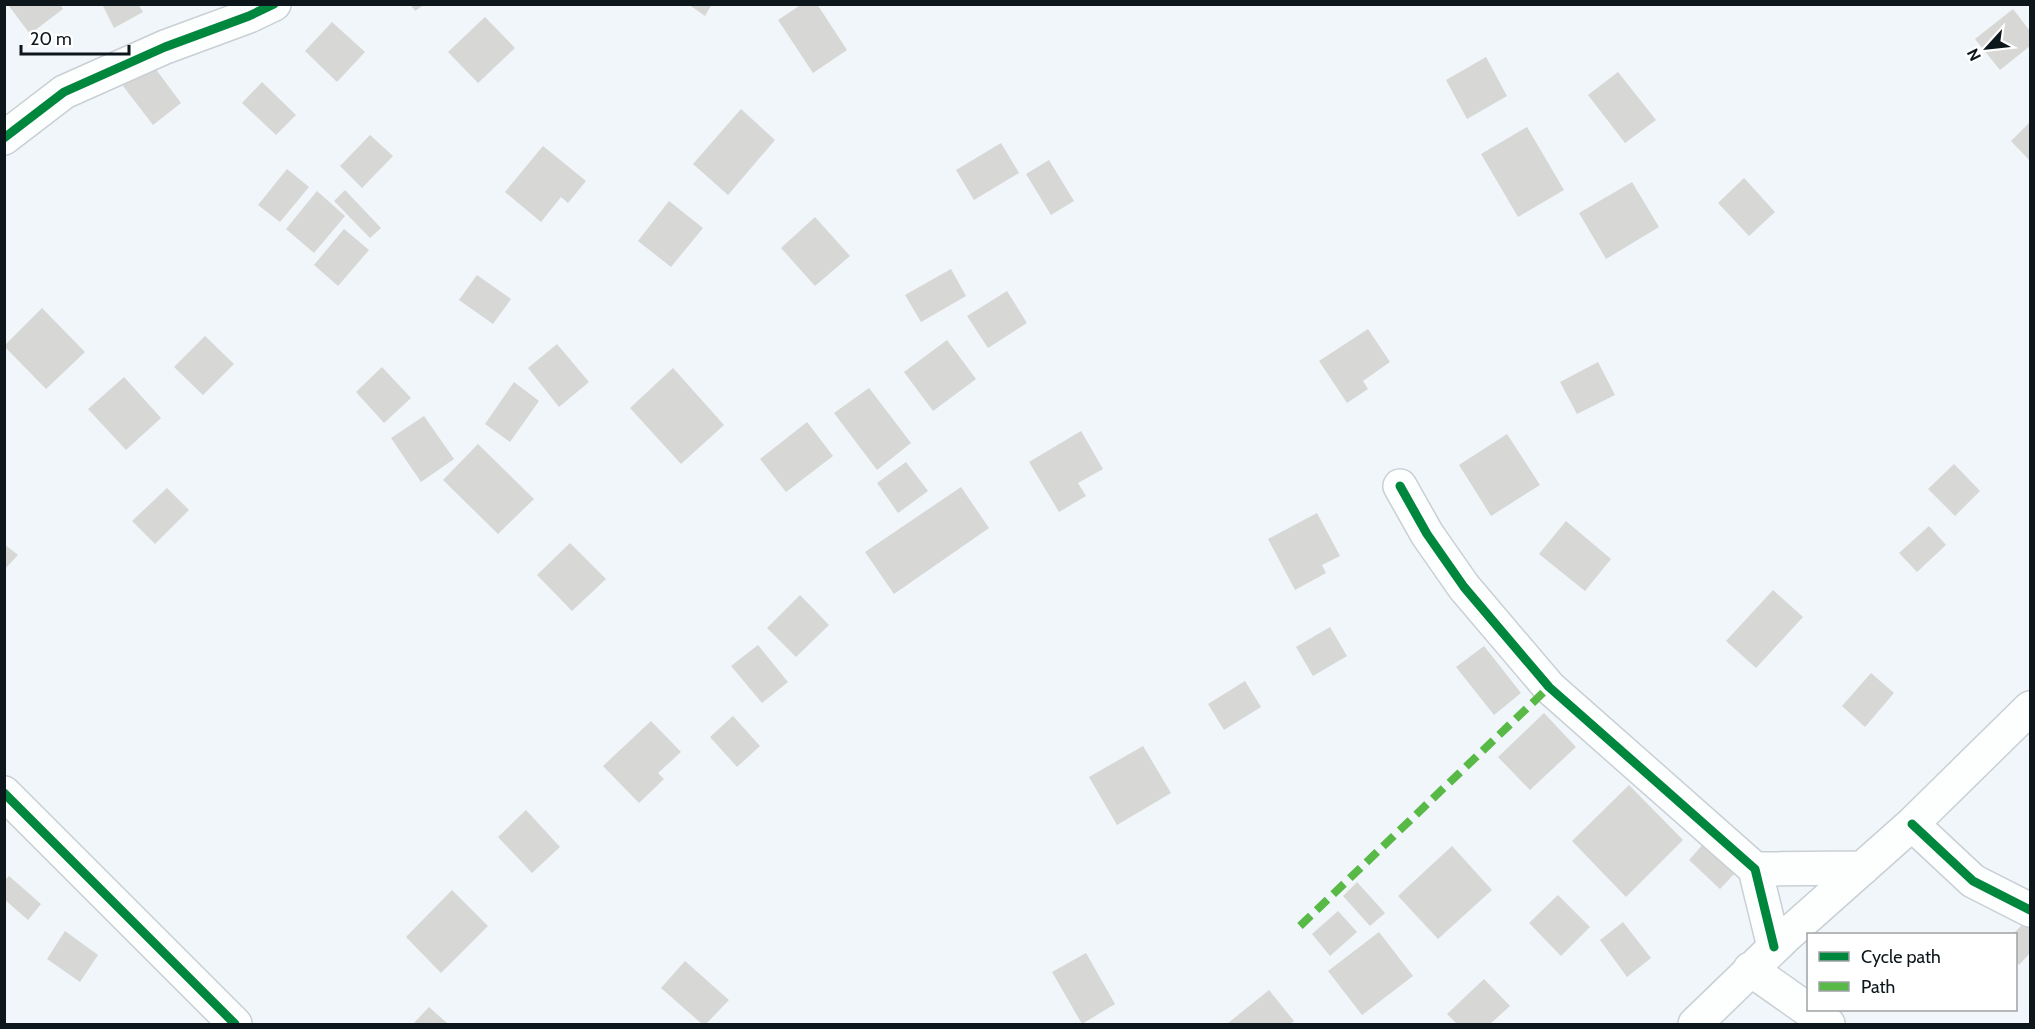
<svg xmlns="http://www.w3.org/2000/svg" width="2035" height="1029" font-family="Cabin,sans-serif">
  <rect width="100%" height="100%" fill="#f0f6fa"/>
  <path fill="#d7d7d5" d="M 11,4 L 60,4 L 63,9 L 30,34 L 9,6 Z
    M 102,4 L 138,4 L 143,12 L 114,28 Z
    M 410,4 L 425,4 L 415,11 Z
    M 688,4 L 712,4 L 705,16 Z
    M 802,4 L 817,4 L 847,50 L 813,73 L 778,20 Z
    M 2013,9 L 2030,31 L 2030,46 L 2000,70 L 1975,39 Z
    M 485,17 L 515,48 L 478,83 L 448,52 Z
    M 332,22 L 365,52 L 337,82 L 305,51 Z
    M 1486,57 L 1507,96 L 1467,119 L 1446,80 Z
    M 152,64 L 181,103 L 153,125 L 123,86 Z
    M 1618,72 L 1656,120 L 1625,143 L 1588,95 Z
    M 262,82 L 296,115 L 276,135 L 242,103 Z
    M 741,109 L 775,140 L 728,195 L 693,164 Z
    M 2030,122 L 2030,161 L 2011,141 Z
    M 1527,127 L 1564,190 L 1518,217 L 1481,154 Z
    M 370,135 L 393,156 L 362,188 L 340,166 Z
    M 1001,143 L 1019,173 L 974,200 L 956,170 Z
    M 543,146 L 586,181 L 568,203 L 561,197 L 541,222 L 505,192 Z
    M 1049,160 L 1074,201 L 1051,215 L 1026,174 Z
    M 287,169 L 309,187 L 280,222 L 258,205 Z
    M 1744,178 L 1775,212 L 1749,236 L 1718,203 Z
    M 1632,182 L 1659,227 L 1606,259 L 1579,213 Z
    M 345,190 L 381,228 L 370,238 L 334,201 Z
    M 317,191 L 345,216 L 314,253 L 286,229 Z
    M 669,201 L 703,228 L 671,267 L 638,241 Z
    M 815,217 L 850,256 L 815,286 L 781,248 Z
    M 344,229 L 369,250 L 338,286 L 314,265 Z
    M 951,269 L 966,296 L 921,322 L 905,295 Z
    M 477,275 L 511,299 L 493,324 L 459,300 Z
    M 1007,291 L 1027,323 L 988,348 L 967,316 Z
    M 42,308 L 85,352 L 46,389 L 4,346 Z
    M 1368,329 L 1390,362 L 1363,381 L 1368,389 L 1347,403 L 1319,361 Z
    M 205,336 L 234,364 L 203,395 L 174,367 Z
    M 947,340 L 976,379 L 933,411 L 904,372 Z
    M 557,344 L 589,382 L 559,407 L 528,368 Z
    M 1598,362 L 1615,395 L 1577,414 L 1560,382 Z
    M 382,367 L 411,398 L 384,423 L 356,392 Z
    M 673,368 L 724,425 L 681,464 L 630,408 Z
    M 124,377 L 161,418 L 126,450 L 88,409 Z
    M 514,382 L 539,401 L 510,442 L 485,424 Z
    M 869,388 L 911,443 L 877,470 L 834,413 Z
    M 424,416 L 454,459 L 421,482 L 391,438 Z
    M 807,422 L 833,456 L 786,492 L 760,459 Z
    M 1081,431 L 1103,469 L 1078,483 L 1086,496 L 1059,512 L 1029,462 Z
    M 1507,434 L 1540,485 L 1491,516 L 1459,465 Z
    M 478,444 L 534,499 L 498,534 L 443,480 Z
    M 906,462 L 928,491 L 898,513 L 877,483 Z
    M 1954,464 L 1980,491 L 1955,516 L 1928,489 Z
    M 961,487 L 989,528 L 894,594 L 865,552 Z
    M 167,488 L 189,510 L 155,544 L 132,521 Z
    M 1317,513 L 1340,556 L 1322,565 L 1326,573 L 1295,590 L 1268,539 Z
    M 1566,521 L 1611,559 L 1585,591 L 1539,554 Z
    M 1929,526 L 1946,545 L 1917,572 L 1899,553 Z
    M 570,543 L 606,579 L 572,611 L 537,575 Z
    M 4,544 L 18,555 L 4,570 Z
    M 1773,590 L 1803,617 L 1756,668 L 1726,641 Z
    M 800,595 L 829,625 L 796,657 L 767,628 Z
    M 1330,627 L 1347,656 L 1313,676 L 1296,647 Z
    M 758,645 L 788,682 L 762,703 L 731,666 Z
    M 1484,646 L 1521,693 L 1494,715 L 1456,667 Z
    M 1871,673 L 1894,693 L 1865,727 L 1842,706 Z
    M 1245,681 L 1261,707 L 1224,730 L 1208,704 Z
    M 1544,713 L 1576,747 L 1530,790 L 1498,757 Z
    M 733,716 L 760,746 L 737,767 L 710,737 Z
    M 651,721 L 681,752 L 658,773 L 664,779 L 639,803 L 603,766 Z
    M 1143,746 L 1171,793 L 1117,825 L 1089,777 Z
    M 1629,785 L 1683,840 L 1626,897 L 1572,841 Z
    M 526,810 L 560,847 L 532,873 L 498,837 Z
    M 1705,842 L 1736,872 L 1720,889 L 1689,860 Z
    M 1452,846 L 1492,890 L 1438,939 L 1398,896 Z
    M 9,876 L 41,904 L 28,920 L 4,899 L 4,881 Z
    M 1357,882 L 1385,913 L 1370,926 L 1343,896 Z
    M 452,890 L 488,926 L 441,973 L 406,937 Z
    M 1558,895 L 1590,927 L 1561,956 L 1529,923 Z
    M 1338,911 L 1357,932 L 1330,956 L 1312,934 Z
    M 2030,917 L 2030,953 L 2019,965 L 2016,961 L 2016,934 L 2013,934 Z
    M 1623,922 L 1651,958 L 1627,977 L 1600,940 Z
    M 65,931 L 98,955 L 80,982 L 47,959 Z
    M 1379,932 L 1413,976 L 1362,1015 L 1328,971 Z
    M 1086,953 L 1115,1004 L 1082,1024 L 1052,972 Z
    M 685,961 L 729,1000 L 706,1024 L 702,1024 L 661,988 Z
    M 1484,979 L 1510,1006 L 1490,1024 L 1457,1024 L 1447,1014 Z
    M 1269,990 L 1294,1021 L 1290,1024 L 1227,1024 Z
    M 429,1007 L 448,1024 L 413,1024 Z"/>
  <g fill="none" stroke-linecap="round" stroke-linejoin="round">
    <g stroke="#c9d0d5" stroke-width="36">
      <path id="street" d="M 4,138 L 64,92 L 165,47 L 249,16 L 274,4
        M 1400,486 L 1427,534 L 1464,587 L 1549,687 L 1755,869 L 1774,947
        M 4,793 L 235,1024
        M 1912,824 L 1973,881 L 2030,910
        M 1755,869 L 1863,868
        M 1750,969 L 1828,1024
        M 1695,1024 L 1786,936 L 1912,824 L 2030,708"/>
    </g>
    <use href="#street" stroke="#fdfefe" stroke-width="33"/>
    <path stroke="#58b947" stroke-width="8" stroke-dasharray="15 8" stroke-linecap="butt" d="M 1300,926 L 1549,687"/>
    <g stroke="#fff" stroke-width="13">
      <path id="cycleway" d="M 4,138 L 64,92 L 165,47 L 249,16 L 274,4
        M 1400,486 L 1427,534 L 1464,587 L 1549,687 L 1755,869 L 1774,947
        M 4,793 L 235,1024
        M 1912,824 L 1973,881 L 2030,910"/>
    </g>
    <use href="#cycleway" stroke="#00873e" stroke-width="9"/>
  </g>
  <rect width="2035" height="1029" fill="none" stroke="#0d161b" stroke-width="12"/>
  <rect x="1807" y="933" width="210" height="78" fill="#ffffff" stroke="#9ea2a4" stroke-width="1.5"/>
  <rect x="1819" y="952" width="30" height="9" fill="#00873e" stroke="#9ea2a4" stroke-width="1.5"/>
  <text x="1861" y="963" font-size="18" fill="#0d161b">Cycle path</text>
  <rect x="1819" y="982" width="30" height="9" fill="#58b947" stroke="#9ea2a4" stroke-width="1.5"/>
  <text x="1861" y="993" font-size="18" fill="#0d161b">Path</text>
  <g transform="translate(1987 48) rotate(243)" stroke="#ffffff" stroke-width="4.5" paint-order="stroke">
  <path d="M0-4.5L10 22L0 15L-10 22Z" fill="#0d161b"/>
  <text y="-9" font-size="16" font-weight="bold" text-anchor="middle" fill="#0d161b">N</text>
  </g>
  <path d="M21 45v9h108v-9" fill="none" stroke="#0d161b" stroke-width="3"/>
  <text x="30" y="45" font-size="18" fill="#0d161b" stroke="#ffffff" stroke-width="4.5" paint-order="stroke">20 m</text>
</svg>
